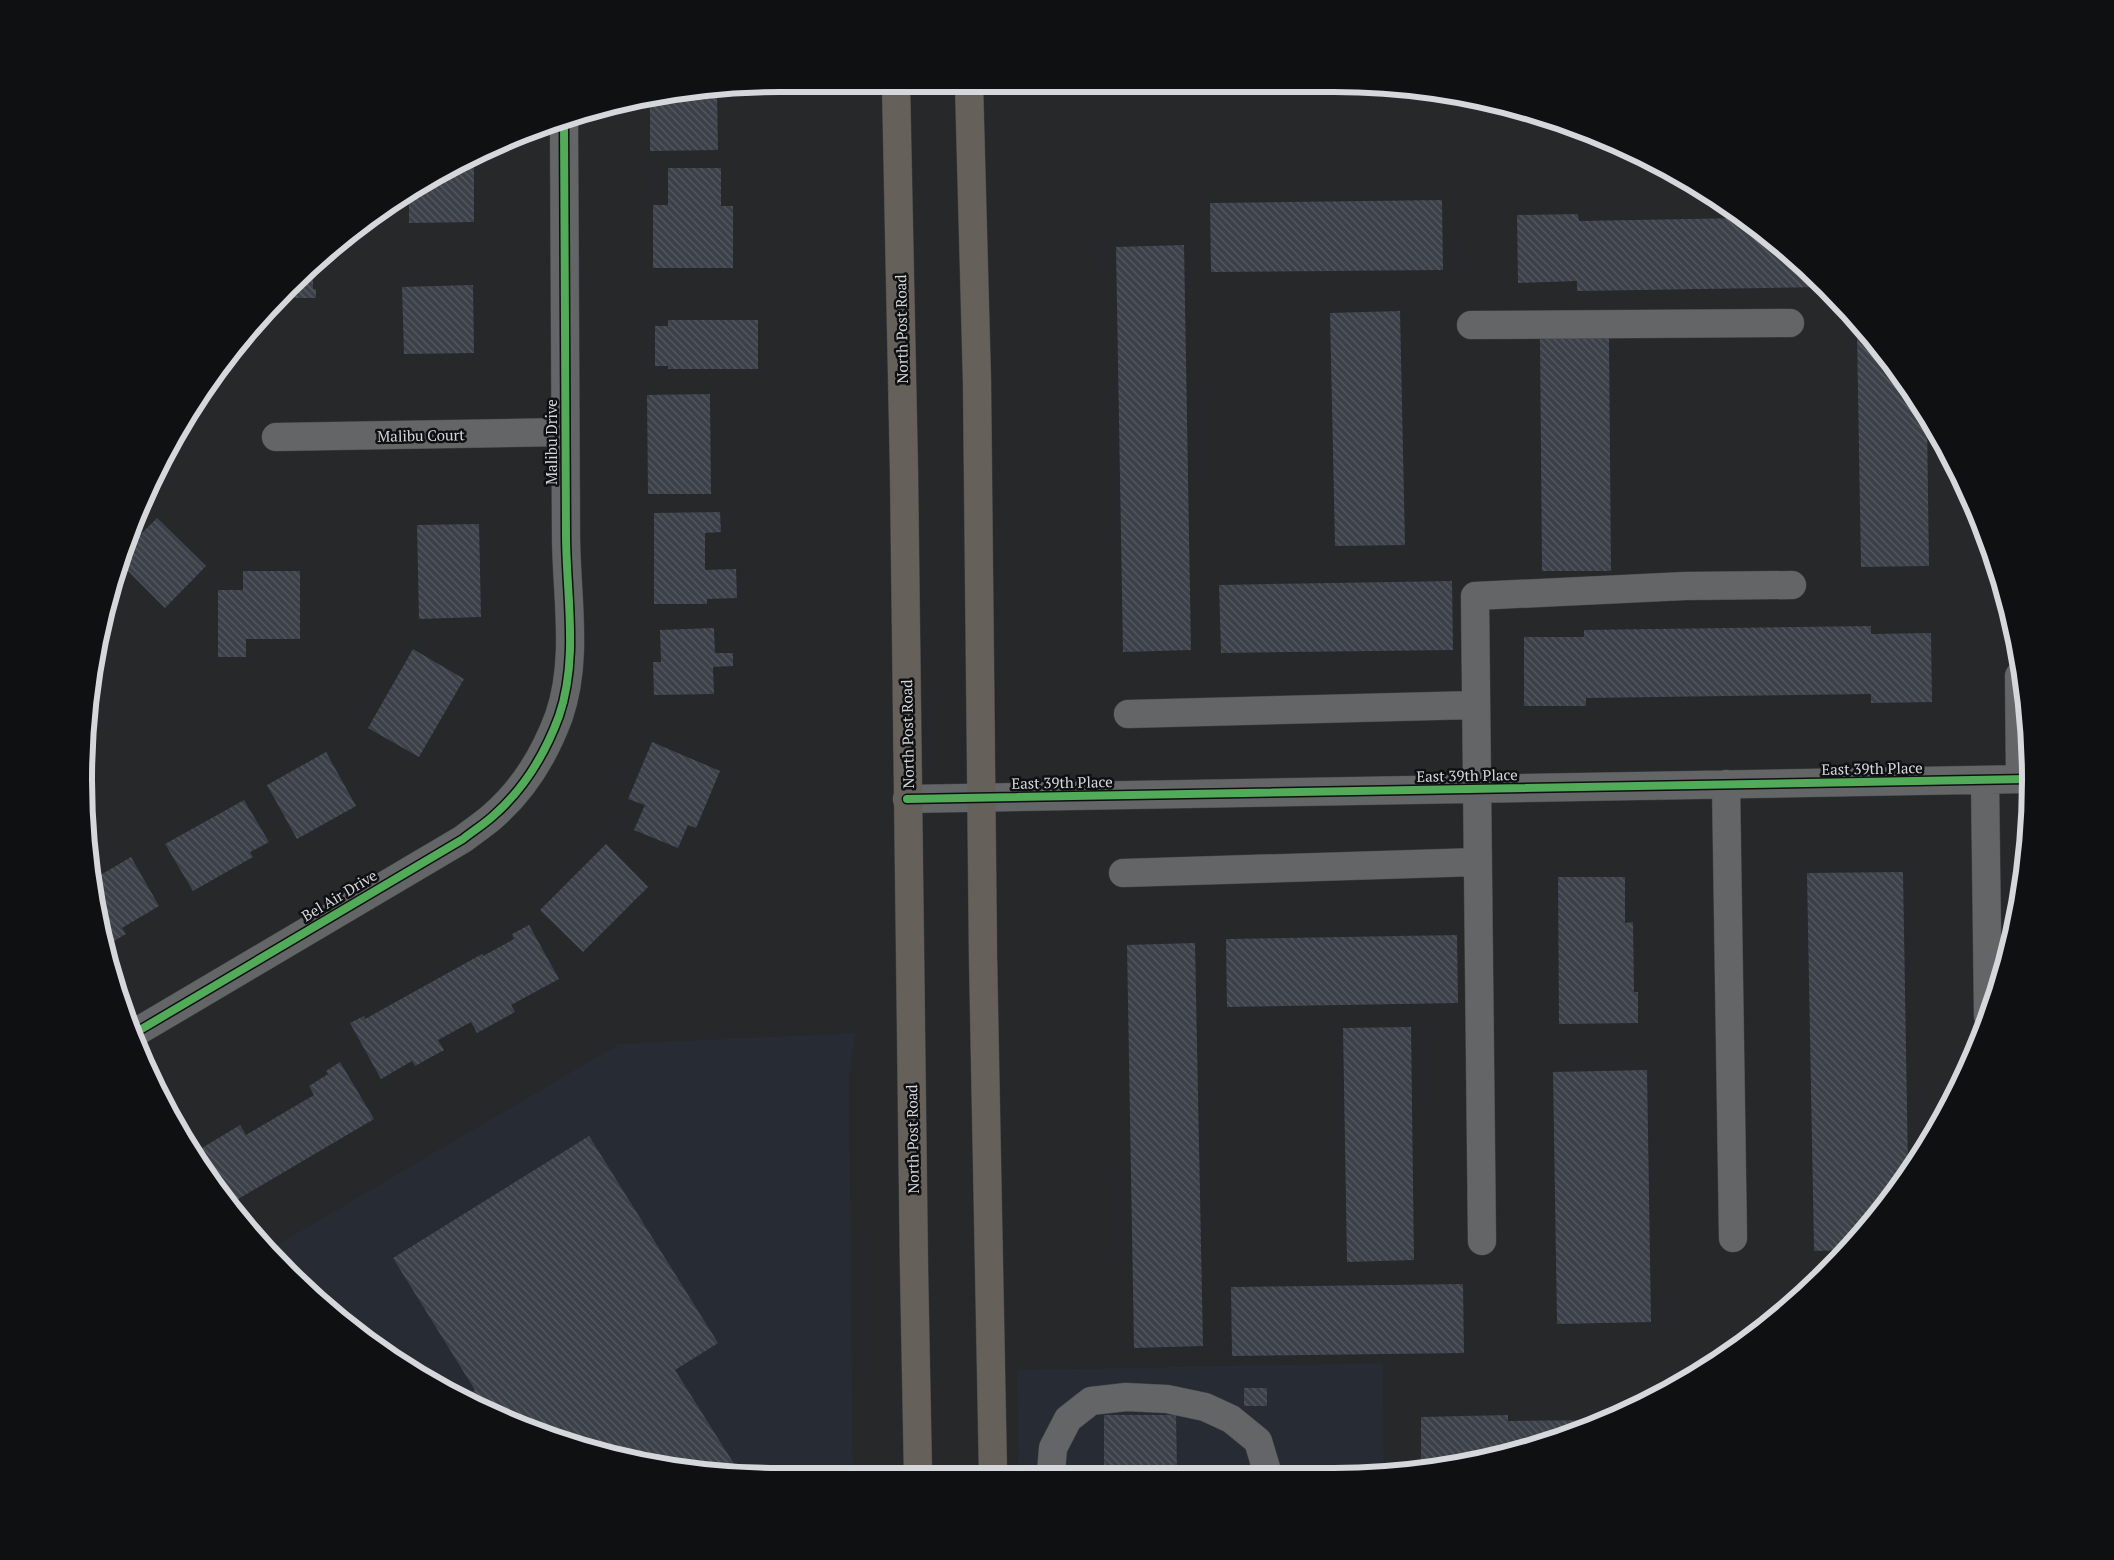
<svg xmlns="http://www.w3.org/2000/svg" width="2114" height="1560" font-family="'PT Serif',serif">
  <defs>
    <pattern id="building-back-hatch" width="6" height="6" patternUnits="userSpaceOnUse" patternTransform="scale(1.25)"><rect width="6" height="6" fill="#3b4049"/><path d="M-1 5l2 2M0 0l6 6M5-1l2 2" fill="none" stroke="#575b63"/></pattern>
  </defs>
  <rect width="100%" height="100%" fill="#26282a"/>
  <path fill="#272b34" d="M 856,1033 L 849,1075 L 853,1474 L 734,1475 L 600,1452 L 432,1383 L 321,1304 L 270,1249 L 619,1044 Z
    M 1383,1363 L 1384,1471 L 1018,1473 L 1017,1370 Z"/>
  <path fill="url(#building-back-hatch)" d="M 717,92 L 718,150 L 650,151 L 650,101 Z
    M 474,158 L 474,222 L 409,223 L 409,193 Z
    M 668,168 L 721,168 L 721,206 L 733,206 L 733,268 L 653,268 L 653,205 L 668,205 Z
    M 1442,200 L 1443,270 L 1211,272 L 1210,203 Z
    M 1578,214 L 1579,221 L 1743,218 L 1793,257 L 1822,287 L 1577,291 L 1577,281 L 1518,283 L 1517,215 Z
    M 1184,245 L 1191,650 L 1123,652 L 1116,247 Z
    M 313,271 L 313,289 L 316,289 L 316,298 L 282,298 Z
    M 473,285 L 474,353 L 404,354 L 402,287 Z
    M 1400,311 L 1405,545 L 1335,546 L 1330,313 Z
    M 668,320 L 758,320 L 758,369 L 668,369 L 668,366 L 655,366 L 655,326 L 668,326 Z
    M 1857,333 L 1865,333 L 1886,356 L 1927,422 L 1929,566 L 1861,567 Z
    M 1540,338 L 1609,338 L 1611,571 L 1542,571 Z
    M 710,394 L 711,494 L 648,494 L 647,395 Z
    M 720,512 L 721,532 L 705,533 L 705,570 L 736,569 L 737,598 L 707,599 L 707,604 L 654,604 L 654,513 Z
    M 157,518 L 206,566 L 165,608 L 121,564 L 127,548 Z
    M 479,524 L 481,617 L 419,619 L 417,525 Z
    M 243,571 L 300,571 L 300,639 L 246,639 L 246,657 L 218,657 L 218,590 L 243,590 Z
    M 1452,581 L 1453,650 L 1221,653 L 1219,585 Z
    M 1871,626 L 1871,634 L 1931,633 L 1932,702 L 1871,703 L 1871,694 L 1586,698 L 1586,706 L 1524,706 L 1524,637 L 1584,637 L 1584,630 Z
    M 714,628 L 715,653 L 733,653 L 733,666 L 713,667 L 714,694 L 654,695 L 653,662 L 661,662 L 660,630 Z
    M 413,649 L 464,679 L 419,757 L 368,728 Z
    M 652,742 L 720,771 L 696,828 L 688,825 L 678,848 L 634,830 L 645,805 L 628,799 Z
    M 326,752 L 356,806 L 297,839 L 267,785 Z
    M 244,800 L 269,842 L 250,852 L 253,857 L 193,891 L 165,844 Z
    M 606,844 L 648,887 L 583,952 L 540,910 Z
    M 131,857 L 159,906 L 122,928 L 126,934 L 109,944 L 92,880 Z
    M 1903,872 L 1908,1168 L 1858,1239 L 1846,1250 L 1814,1251 L 1807,873 Z
    M 1558,877 L 1625,877 L 1625,923 L 1633,922 L 1634,992 L 1638,992 L 1638,1023 L 1559,1024 Z
    M 529,925 L 559,979 L 511,1005 L 515,1012 L 477,1033 L 471,1022 L 438,1040 L 444,1050 L 415,1066 L 412,1061 L 381,1079 L 350,1023 L 364,1016 L 365,1019 L 482,954 L 483,956 L 514,939 L 512,934 Z
    M 1457,935 L 1458,1003 L 1227,1007 L 1226,939 Z
    M 1195,943 L 1203,1346 L 1134,1348 L 1127,945 Z
    M 1411,1027 L 1414,1260 L 1347,1262 L 1343,1028 Z
    M 340,1062 L 374,1119 L 228,1205 L 197,1151 L 240,1125 L 246,1135 L 314,1095 L 309,1086 L 328,1074 L 326,1071 Z
    M 1647,1070 L 1651,1322 L 1557,1324 L 1553,1072 Z
    M 589,1136 L 718,1343 L 675,1370 L 741,1475 L 600,1452 L 466,1397 L 475,1390 L 393,1258 Z
    M 1463,1284 L 1464,1353 L 1232,1356 L 1231,1287 Z
    M 1244,1388 L 1267,1388 L 1267,1406 L 1244,1406 Z
    M 1104,1415 L 1176,1415 L 1177,1472 L 1104,1472 Z
    M 1508,1415 L 1508,1421 L 1606,1420 L 1601,1423 L 1421,1470 L 1421,1417 Z"/>
  <g fill="none" stroke-linecap="round" stroke-linejoin="round">
    <g stroke="#434446" stroke-width="29">
      <path id="minor" d="M 1471,325 L 1790,323
        M 276,437 L 565,432
        M 2019,676 L 2020,779
        M 1128,714 L 1475,705
        M 1985,780 L 1988,1016
        M 1726,784 L 1733,1238
        M 907,799 L 2027,779
        M 1123,873 L 1477,862
        M 133,1034 L 463,839 C 473,831 483,825 493,816 C 524,789 545,754 559,716 C 579,658 566,594 566,534 C 565,396 564,258 564,120
        M 1482,1241 L 1475,596 L 1685,586 L 1792,585
        M 1051,1473 L 1053,1448 L 1068,1419 L 1091,1401 L 1126,1397 L 1167,1399 L 1205,1407 L 1231,1419 L 1258,1441 L 1267,1471"/>
    </g>
    <g stroke="#434446" stroke-width="29">
      <path id="major" d="M 896,84 L 904,472 L 914,1268 L 918,1474
        M 969,84 L 977,382 L 983,956 L 993,1473"/>
    </g>
    <use href="#minor" stroke="#646567" stroke-width="28"/>
    <use href="#major" stroke="#66605a" stroke-width="28"/>
    <g stroke="#0f1012" stroke-width="11">
      <path id="cycleway" d="M 907,799 L 2027,779
        M 133,1034 L 463,839 C 473,831 483,825 493,816 C 524,789 545,754 559,716 C 579,658 566,594 566,534 C 565,396 564,258 564,120"/>
    </g>
    <use href="#cycleway" stroke="#51ab58" stroke-width="8"/>
  </g>
  <g text-anchor="middle" dominant-baseline="central" stroke-width="5" stroke-linejoin="round" paint-order="stroke">
    <g font-size="15" fill="#d6d7da" stroke="#0f1012">
      <text transform="translate(901 329) rotate(-91)">North Post Road</text>
      <text transform="translate(421 435) rotate(-1)">Malibu Court</text>
      <text transform="translate(551 442) rotate(-90)">Malibu Drive</text>
      <text transform="translate(907 734) rotate(-91)">North Post Road</text>
      <text transform="translate(1872 768) rotate(-1)">East 39th Place</text>
      <text transform="translate(1467 775) rotate(-1)">East 39th Place</text>
      <text transform="translate(1062 782) rotate(-1)">East 39th Place</text>
      <text transform="translate(339 895) rotate(-31)">Bel Air Drive</text>
      <text transform="translate(912 1139) rotate(-91)">North Post Road</text>
    </g>
  </g>
  <path d="M0 0H2114V1560H0ZM780 92H1334A688 688 0 0 1 2022 780V780A688 688 0 0 1 1334 1468H780A688 688 0 0 1 92 780V780A688 688 0 0 1 780 92Z" fill="#0f1012" fill-rule="evenodd"/>
  <path fill="none" stroke="#d6d7da" stroke-width="6" d="M780 92H1334A688 688 0 0 1 2022 780V780A688 688 0 0 1 1334 1468H780A688 688 0 0 1 92 780V780A688 688 0 0 1 780 92Z"/>
</svg>
